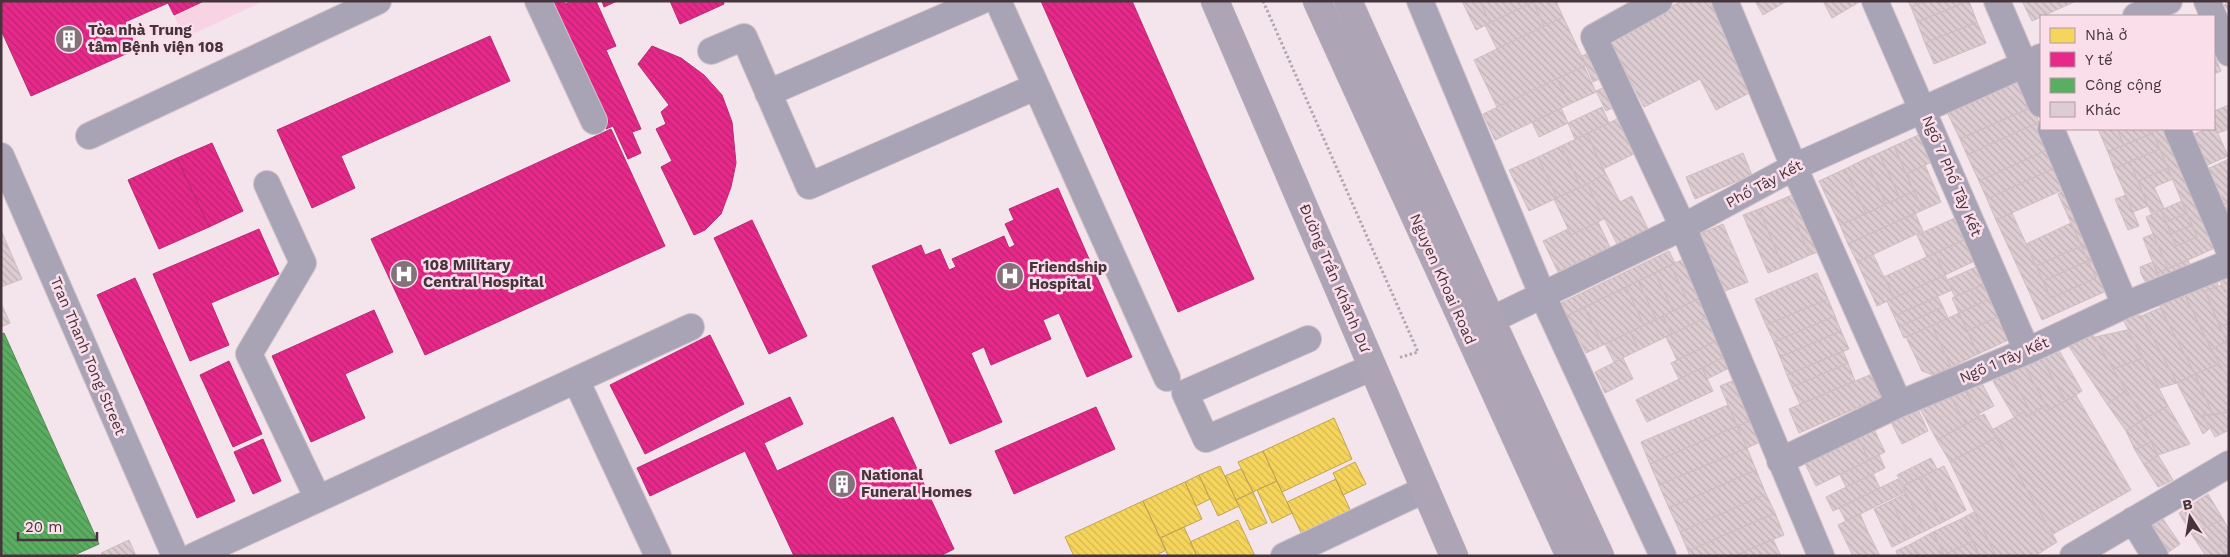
<svg xmlns="http://www.w3.org/2000/svg" width="2230" height="557" font-family="'Work Sans',sans-serif">
  <defs>
    <pattern id="homes-back-hatch" width="6" height="6" patternUnits="userSpaceOnUse" patternTransform="scale(1.25)"><rect width="6" height="6" fill="#f6d55c"/><path d="M-1 5l2 2M0 0l6 6M5-1l2 2" fill="none" stroke="#d4b751"/></pattern>
    <pattern id="health-back-hatch" width="6" height="6" patternUnits="userSpaceOnUse" patternTransform="scale(1.25)"><rect width="6" height="6" fill="#e7298a"/><path d="M-1 5l2 2M0 0l6 6M5-1l2 2" fill="none" stroke="#bd2472"/></pattern>
    <pattern id="public-back-hatch" width="6" height="6" patternUnits="userSpaceOnUse" patternTransform="scale(1.25)"><rect width="6" height="6" fill="#5aae61"/><path d="M-1 5l2 2M0 0l6 6M5-1l2 2" fill="none" stroke="#4c8e51"/></pattern>
    <pattern id="building-back-hatch" width="6" height="6" patternUnits="userSpaceOnUse" patternTransform="scale(1.25)"><rect width="6" height="6" fill="#ddccd1"/><path d="M-1 5l2 2M0 0l6 6M5-1l2 2" fill="none" stroke="#bfb0b4"/></pattern>
  </defs>
  <rect width="100%" height="100%" fill="#f4e4eb"/>
  <path fill="#f7d3e3" d="M 204,1 L 264,1 L 184,38 L 174,15 Z"/>
  <path fill="url(#homes-back-hatch)" stroke="#c1a552" d="M 1334,418 L 1352,459 L 1282,492 L 1263,451 Z
    M 1263,451 L 1277,481 L 1253,492 L 1238,462 Z
    M 1355,462 L 1366,484 L 1343,495 L 1333,473 Z
    M 1220,466 L 1239,506 L 1218,516 L 1199,475 Z
    M 1241,469 L 1253,492 L 1236,500 L 1225,476 Z
    M 1199,475 L 1210,499 L 1196,506 L 1185,482 Z
    M 1336,479 L 1353,516 L 1304,539 L 1287,502 Z
    M 1277,481 L 1292,513 L 1272,523 L 1257,490 Z
    M 1185,482 L 1202,519 L 1160,538 L 1143,501 Z
    M 1253,492 L 1267,523 L 1250,530 L 1236,500 Z
    M 1143,501 L 1166,550 L 1155,556 L 1074,556 L 1065,537 Z
    M 1238,520 L 1255,556 L 1197,556 L 1190,542 Z
    M 1184,527 L 1197,556 L 1168,556 L 1160,538 Z"/>
  <path fill="url(#health-back-hatch)" stroke="#b72c73" d="M 1,1 L 204,1 L 174,15 L 168,3 L 125,22 L 137,49 L 31,96 L 1,30 Z
    M 549,1 L 564,1 L 565,4 L 571,1 L 596,1 L 616,46 L 606,50 L 641,129 L 632,132 L 641,153 L 628,159 L 613,126 L 606,129 Z
    M 602,1 L 617,1 L 604,7 Z
    M 670,1 L 723,1 L 724,4 L 680,24 Z
    M 1041,1 L 1132,1 L 1254,279 L 1178,312 Z
    M 490,36 L 510,81 L 341,156 L 355,188 L 312,208 L 277,130 Z
    M 652,46 L 681,58 L 704,75 L 722,95 L 732,122 L 736,163 L 731,187 L 721,214 L 705,230 L 694,235 L 661,167 L 672,161 L 656,129 L 666,124 L 661,112 L 669,105 L 638,64 Z
    M 611,129 L 665,246 L 425,355 L 371,239 Z
    M 212,143 L 243,211 L 209,227 L 177,158 Z
    M 177,158 L 209,227 L 159,249 L 128,180 Z
    M 1058,188 L 1132,357 L 1087,377 L 1059,313 L 1043,320 L 1051,339 L 991,365 L 984,347 L 971,353 L 1002,422 L 950,444 L 872,266 L 921,245 L 925,255 L 940,249 L 949,270 L 956,267 L 952,259 L 1004,236 L 1009,248 L 1015,245 L 1005,224 L 1014,220 L 1009,209 Z
    M 752,220 L 807,336 L 769,354 L 714,238 Z
    M 259,229 L 279,274 L 211,303 L 229,345 L 190,361 L 153,274 Z
    M 135,278 L 235,501 L 197,518 L 97,295 Z
    M 374,310 L 393,352 L 345,374 L 365,418 L 311,442 L 272,356 Z
    M 710,335 L 744,404 L 645,454 L 610,385 Z
    M 229,361 L 262,434 L 233,447 L 200,375 Z
    M 790,397 L 803,424 L 764,443 L 777,471 L 893,417 L 954,549 L 940,556 L 794,556 L 745,451 L 650,496 L 637,468 Z
    M 1096,407 L 1115,449 L 1014,494 L 995,451 Z
    M 263,439 L 281,481 L 253,494 L 234,452 Z"/>
  <path fill="url(#public-back-hatch)" stroke="#548956" d="M 4,333 L 99,544 L 72,556 L 1,556 L 1,334 Z"/>
  <path fill="url(#building-back-hatch)" stroke="#cebec2" d="M 1462,1 L 1480,1 L 1490,23 L 1476,30 Z
    M 1480,1 L 1533,1 L 1533,2 L 1490,23 Z
    M 1533,1 L 1556,1 L 1563,17 L 1544,26 Z
    M 1682,1 L 1709,1 L 1755,90 L 1716,110 L 1700,79 L 1644,107 L 1609,39 Z
    M 1755,1 L 1787,1 L 1763,15 Z
    M 1823,1 L 1861,1 L 1832,18 Z
    M 1908,1 L 1926,1 L 1911,7 Z
    M 1926,1 L 1967,1 L 1917,22 L 1911,7 Z
    M 1969,1 L 1977,22 L 1925,43 L 1917,22 Z
    M 2022,1 L 2076,1 L 2032,21 Z
    M 2229,1 L 2229,11 L 2224,5 Z
    M 1533,2 L 1544,26 L 1497,49 L 1485,25 Z
    M 1563,17 L 1586,65 L 1497,107 L 1474,60 Z
    M 1977,22 L 1986,43 L 1934,64 L 1925,43 Z
    M 1597,49 L 1609,74 L 1593,82 L 1582,56 Z
    M 2216,59 L 2221,71 L 2214,74 L 2214,60 Z
    M 1584,66 L 1596,92 L 1570,104 L 1557,79 Z
    M 2019,77 L 2032,107 L 1960,139 L 1946,110 Z
    M 1557,79 L 1570,104 L 1495,140 L 1483,114 Z
    M 1614,83 L 1624,103 L 1606,111 L 1596,91 Z
    M 2229,105 L 2229,129 L 2218,133 L 2214,124 L 2214,111 Z
    M 1602,107 L 1609,123 L 1575,139 L 1568,123 Z
    M 2032,107 L 2039,122 L 1967,155 L 1960,139 Z
    M 1561,108 L 1568,123 L 1539,137 L 1532,122 Z
    M 1623,116 L 1640,151 L 1603,169 L 1587,134 Z
    M 2039,122 L 2051,148 L 1979,181 L 1967,155 Z
    M 2214,125 L 2228,156 L 2196,170 L 2182,139 L 2206,129 L 2214,129 Z
    M 2098,129 L 2117,129 L 2124,145 L 2108,152 Z
    M 2117,129 L 2151,129 L 2153,133 L 2124,145 Z
    M 2151,129 L 2166,129 L 2217,247 L 2168,269 L 2146,217 L 2161,210 L 2176,246 L 2197,237 Z
    M 1923,133 L 1936,160 L 1906,174 L 1894,146 Z
    M 2153,133 L 2160,149 L 2114,168 L 2108,152 Z
    M 1587,134 L 1606,174 L 1581,187 L 1561,146 Z
    M 1561,146 L 1581,187 L 1557,198 L 1538,157 Z
    M 1894,146 L 1914,191 L 1900,198 L 1879,153 Z
    M 2051,148 L 2059,166 L 1987,199 L 1979,181 Z
    M 2160,149 L 2168,168 L 2138,181 L 2130,162 Z
    M 1743,153 L 1752,175 L 1695,199 L 1686,177 Z
    M 1879,153 L 1900,198 L 1886,204 L 1865,159 Z
    M 1538,157 L 1557,198 L 1529,211 L 1509,170 Z
    M 1865,159 L 1886,204 L 1866,214 L 1845,169 Z
    M 2229,159 L 2229,202 L 2217,207 L 2201,172 Z
    M 2130,162 L 2148,206 L 2133,212 L 2114,168 Z
    M 1925,165 L 1941,202 L 1923,210 L 1906,174 Z
    M 2059,166 L 2069,187 L 1996,220 L 1987,199 Z
    M 2168,168 L 2173,179 L 2154,187 L 2164,208 L 2151,213 L 2138,181 Z
    M 1845,169 L 1866,214 L 1840,225 L 1819,181 Z
    M 1606,174 L 1620,202 L 1632,196 L 1648,229 L 1617,244 L 1587,184 Z
    M 1587,184 L 1604,219 L 1571,235 L 1554,199 Z
    M 2069,188 L 2115,287 L 2042,320 L 1996,220 L 2012,213 L 2051,298 L 2096,278 L 2058,194 Z
    M 1804,190 L 1828,248 L 1810,255 L 1785,198 Z
    M 1914,191 L 1923,210 L 1848,244 L 1840,225 Z
    M 2126,195 L 2139,226 L 2128,230 L 2115,199 Z
    M 1785,198 L 1810,255 L 1783,267 L 1759,209 Z
    M 2182,201 L 2187,213 L 2166,222 L 2161,210 Z
    M 2229,202 L 2229,219 L 2217,207 Z
    M 1759,209 L 1783,267 L 1768,273 L 1743,215 Z
    M 1915,213 L 1923,231 L 1857,262 L 1848,244 Z
    M 1966,213 L 1976,234 L 1927,257 L 1917,235 Z
    M 2187,213 L 2192,225 L 2171,234 L 2166,222 Z
    M 1598,222 L 1610,247 L 1558,272 L 1543,241 L 1568,229 L 1571,235 Z
    M 2071,223 L 2081,246 L 2036,266 L 2026,244 Z
    M 1723,224 L 1748,282 L 1720,293 L 1695,236 Z
    M 2192,225 L 2197,237 L 2176,246 L 2171,234 Z
    M 1,230 L 22,279 L 1,287 Z
    M 2153,234 L 2168,269 L 2157,273 L 2143,238 Z
    M 1971,237 L 1981,258 L 1945,275 L 1935,253 Z
    M 2081,246 L 2088,261 L 2043,281 L 2036,266 Z
    M 1669,251 L 1675,263 L 1567,316 L 1561,303 Z
    M 1935,253 L 1945,275 L 1894,298 L 1884,277 Z
    M 1873,254 L 1894,298 L 1877,306 L 1857,262 Z
    M 1689,257 L 1707,294 L 1689,303 L 1670,265 Z
    M 2188,260 L 2192,270 L 2162,283 L 2157,273 Z
    M 2088,261 L 2096,278 L 2051,298 L 2043,281 Z
    M 1987,262 L 1995,279 L 1955,297 L 1947,280 Z
    M 2153,262 L 2162,283 L 2150,284 L 2145,281 L 2141,274 L 2140,267 Z
    M 2229,263 L 2229,291 L 2225,292 L 2215,270 Z
    M 1670,265 L 1689,303 L 1673,311 L 1655,273 Z
    M 2212,269 L 2218,286 L 2205,291 L 2227,341 L 2211,350 L 2179,283 Z
    M 1655,273 L 1673,311 L 1656,319 L 1638,281 Z
    M 1817,273 L 1828,299 L 1766,325 L 1755,299 Z
    M 1945,275 L 1952,290 L 1894,316 L 1887,301 Z
    M 1995,279 L 2001,294 L 1959,313 L 1952,298 Z
    M 1638,281 L 1656,319 L 1644,325 L 1626,287 Z
    M 2179,283 L 2219,364 L 2195,374 L 2153,293 Z
    M 2222,285 L 2225,292 L 2229,291 L 2229,324 L 2219,326 L 2205,291 Z
    M 1626,287 L 1644,325 L 1603,345 L 1584,307 Z
    M 2001,294 L 2009,311 L 1967,331 L 1959,313 Z
    M 1702,297 L 1711,315 L 1672,334 L 1663,316 Z
    M 1938,297 L 1943,307 L 1899,327 L 1894,316 Z
    M 1828,299 L 1835,316 L 1774,342 L 1766,325 Z
    M 1,303 L 10,323 L 1,327 Z
    M 1584,307 L 1603,345 L 1586,353 L 1567,316 Z
    M 1943,307 L 1948,318 L 1904,338 L 1899,327 Z
    M 2160,308 L 2195,374 L 2177,383 L 2141,316 Z
    M 2009,312 L 2019,335 L 1978,354 L 1967,331 Z
    M 1959,313 L 1978,354 L 1951,367 L 1932,326 Z
    M 2120,314 L 2141,316 L 2177,383 L 2159,388 Z
    M 1711,315 L 1722,338 L 1677,360 L 1666,337 Z
    M 1663,316 L 1672,334 L 1639,350 L 1630,332 Z
    M 1835,316 L 1841,331 L 1780,357 L 1774,342 Z
    M 2229,324 L 2229,344 L 2219,326 Z
    M 1932,326 L 1951,367 L 1933,375 L 1922,371 L 1906,337 Z
    M 2088,327 L 2126,391 L 2107,404 L 2064,339 Z
    M 2127,330 L 2143,358 L 2113,369 L 2095,337 Z
    M 1841,331 L 1849,349 L 1787,375 L 1780,357 Z
    M 1630,332 L 1639,350 L 1614,362 L 1605,344 Z
    M 1722,338 L 1731,354 L 1679,379 L 1671,363 Z
    M 2227,341 L 2229,344 L 2229,379 L 2211,350 Z
    M 2056,345 L 2082,391 L 2066,401 L 2039,355 Z
    M 1843,351 L 1848,363 L 1792,387 L 1787,375 Z
    M 1728,355 L 1733,366 L 1707,379 L 1702,368 Z
    M 2039,355 L 2066,401 L 2049,410 L 2023,364 Z
    M 1623,358 L 1633,379 L 1605,393 L 1595,372 Z
    M 2143,358 L 2168,406 L 2145,419 L 2113,369 Z
    M 1848,363 L 1855,381 L 1800,404 L 1792,387 Z
    M 2023,364 L 2046,405 L 2032,413 L 2008,373 Z
    M 2219,364 L 2229,379 L 2229,412 L 2213,415 L 2195,374 Z
    M 1702,368 L 1713,391 L 1647,422 L 1636,400 Z
    M 1879,371 L 1889,394 L 1799,433 L 1789,409 Z
    M 2008,373 L 2032,413 L 2027,417 L 2024,412 L 2014,417 L 1993,381 Z
    M 2195,374 L 2213,415 L 2203,415 L 2209,429 L 2203,434 L 2177,383 Z
    M 1742,377 L 1759,417 L 1737,426 L 1720,386 Z
    M 1979,378 L 1994,406 L 1978,414 L 1963,387 Z
    M 1961,384 L 1980,416 L 1966,424 L 1947,391 Z
    M 1947,391 L 1966,424 L 1937,440 L 1919,407 Z
    M 2126,391 L 2145,419 L 2126,431 L 2107,404 Z
    M 2076,395 L 2131,490 L 2053,534 L 1992,430 L 2024,412 L 2027,417 L 2046,405 L 2049,410 Z
    M 1915,403 L 1928,431 L 1902,444 L 1888,416 Z
    M 1728,405 L 1737,426 L 1650,464 L 1641,442 Z
    M 2168,406 L 2190,444 L 2158,455 L 2140,421 Z
    M 2229,412 L 2229,430 L 2215,437 L 2203,415 Z
    M 1984,414 L 1997,437 L 1950,462 L 1937,440 Z
    M 1759,417 L 1769,438 L 1747,448 L 1737,426 Z
    M 2140,421 L 2151,442 L 2135,450 L 2126,431 Z
    M 1872,425 L 1885,452 L 1869,460 L 1856,433 Z
    M 1737,426 L 1747,448 L 1659,485 L 1650,464 Z
    M 1856,433 L 1869,460 L 1816,486 L 1803,459 Z
    M 1997,437 L 2057,542 L 2035,556 L 1996,556 L 1950,462 Z
    M 2151,442 L 2158,455 L 2144,465 L 2135,450 Z
    M 1747,448 L 1756,470 L 1669,508 L 1659,485 Z
    M 1879,455 L 1885,468 L 1846,487 L 1840,475 Z
    M 2158,455 L 2173,480 L 2158,487 L 2144,465 Z
    M 1931,458 L 1937,469 L 1903,486 L 1897,475 Z
    M 1944,466 L 1966,510 L 1943,522 L 1921,477 Z
    M 1756,470 L 1766,494 L 1680,532 L 1669,508 Z
    M 1873,474 L 1880,488 L 1833,511 L 1826,497 Z
    M 1921,477 L 1943,522 L 1925,531 L 1903,486 Z
    M 1898,479 L 1905,492 L 1846,521 L 1839,508 Z
    M 1906,493 L 1925,531 L 1910,538 L 1891,501 Z
    M 1766,494 L 1775,513 L 1688,551 L 1680,532 Z
    M 2208,494 L 2223,519 L 2207,527 L 2193,504 Z
    M 1891,501 L 1910,538 L 1892,547 L 1874,509 Z
    M 2193,504 L 2207,527 L 2192,535 L 2179,513 Z
    M 1974,512 L 1996,556 L 1980,556 L 1961,519 Z
    M 1775,513 L 1784,535 L 1734,556 L 1690,556 L 1688,551 Z
    M 1860,514 L 1867,530 L 1880,556 L 1853,556 L 1838,525 Z
    M 1961,519 L 1973,541 L 1944,555 L 1933,532 Z
    M 2163,519 L 2180,544 L 2163,556 L 2140,531 Z
    M 2223,519 L 2229,530 L 2229,539 L 2220,545 L 2225,556 L 2206,556 L 2192,535 Z
    M 1933,532 L 1944,555 L 1917,556 L 1911,544 Z
    M 1773,539 L 1781,556 L 1737,556 L 1737,555 Z
    M 2229,539 L 2229,556 L 2225,556 L 2220,545 Z
    M 129,540 L 136,556 L 103,556 L 101,553 Z
    M 1973,541 L 1980,556 L 1944,555 Z
    M 1911,544 L 1917,556 L 1898,556 L 1896,551 Z"/>
  <g fill="none" stroke-linecap="round" stroke-linejoin="round">
    <g stroke="#d0c2c8" stroke-width="28">
      <path id="minor" d="M 538,1 L 594,121
        M 998,1 L 1167,378
        M 1420,1 L 1542,294 L 1663,556
        M 1659,1 L 1594,37 L 1683,227 L 1821,556
        M 1725,1 L 1794,167 L 1899,404
        M 1875,1 L 2027,351
        M 1997,1 L 2041,104
        M 2207,1 L 2229,53
        M 2136,16 L 2169,1
        M 711,51 L 744,37 L 809,186 L 1035,87
        M 768,93 L 981,1
        M 2051,129 L 2125,305
        M 2177,129 L 2229,250
        M 89,136 L 378,1
        M 1,156 L 175,556
        M 267,184 L 303,263 L 249,354 L 318,499
        M 1491,320 L 1683,227 L 1794,167 L 2041,57
        M 1308,339 L 1185,393 L 1206,439 L 1373,367
        M 576,380 L 658,556
        M 1780,461 L 1899,404 L 2027,351 L 2125,305 L 2229,263
        M 2133,520 L 2155,556
        M 194,556 L 691,327
        M 1284,556 L 1426,489
        M 2073,556 L 2229,464"/>
    </g>
    <g stroke="#d0c2c8" stroke-width="29">
      <path id="major" d="M 1215,1 L 1454,556
        M 1317,1 L 1570,556
        M 1348,1 L 1491,320 L 1600,556"/>
    </g>
    <path stroke="#b0a9b5" stroke-width="3" stroke-dasharray="2.5 2.5" stroke-linecap="butt" d="M 1263,1 L 1418,352 L 1398,358"/>
    <use href="#minor" stroke="#a8a4b5" stroke-width="26"/>
    <use href="#major" stroke="#ada4b5" stroke-width="28"/>
  </g>
  <defs>
    <g id="building-disc" transform="scale(1.4375)"><circle r="9.5" fill="#837279" stroke="#fadeea"/><path d="M-4-6H4V6H1V3H-1V6H-4ZM-2.5-4.3h1.7v1.8h-1.7ZM.8-4.3h1.7v1.8H.8ZM-2.5-1h1.7V.8h-1.7ZM.8-1h1.7V.8H.8Z" fill="#fff"/></g>
    <g id="hospital-disc" transform="scale(1.4375)"><circle r="9.5" fill="#837279" stroke="#fadeea"/><path d="M-5-5h3v3.5h4V-5h3V5h-3V1.5h-4V5h-3Z" fill="#fff"/></g>
  </defs>
  <g fill-rule="evenodd">
    <use href="#building-disc" x="69" y="39"/>
    <use href="#hospital-disc" x="404" y="274"/>
    <use href="#hospital-disc" x="1010" y="276"/>
    <use href="#building-disc" x="842" y="484"/>
  </g>
  <g text-anchor="middle" dominant-baseline="central" stroke-width="5" stroke-linejoin="round" paint-order="stroke">
    <g font-size="15" font-weight="bold" fill="#46343c" stroke="#fadeea" text-anchor="start">
      <text x="88" y="30">Tòa nhà Trung<tspan x="88" dy="17">tâm Bệnh viện 108</tspan></text>
      <text x="423" y="265">108 Military<tspan x="423" dy="17">Central Hospital</tspan></text>
      <text x="1029" y="267">Friendship<tspan x="1029" dy="17">Hospital</tspan></text>
      <text x="861" y="475">National<tspan x="861" dy="17">Funeral Homes</tspan></text>
    </g>
    <g font-size="15" fill="#46343c" stroke="#fadeea">
      <text transform="translate(1952 176) rotate(67)">Ngõ 7 Phố Tây Kết</text>
      <text transform="translate(1764 184) rotate(-28)">Phố Tây Kết</text>
      <text transform="translate(1335 278) rotate(67)">Đường Trần Khánh Dư</text>
      <text transform="translate(1443 279) rotate(66)">Nguyen Khoai Road</text>
      <text transform="translate(88 356) rotate(67)">Tran Thanh Tong Street</text>
      <text transform="translate(2004 360) rotate(-23)">Ngõ 1 Tây Kết</text>
    </g>
  </g>
  <rect width="2230" height="557" fill="none" stroke="#46343c" stroke-width="5"/>
  <rect x="2040" y="15" width="175" height="115" fill="#fadeea" stroke="#b29aa4"/>
  <rect x="2050" y="28" width="25" height="15" fill="#f6d55c" stroke="#b29aa4"/>
  <text x="2085" y="40" font-size="15" fill="#46343c">Nhà ở</text>
  <rect x="2050" y="52" width="25" height="15" fill="#e7298a" stroke="#b29aa4"/>
  <text x="2085" y="65" font-size="15" fill="#46343c">Y tế</text>
  <rect x="2050" y="78" width="25" height="15" fill="#5aae61" stroke="#b29aa4"/>
  <text x="2085" y="90" font-size="15" fill="#46343c">Công cộng</text>
  <rect x="2050" y="102" width="25" height="15" fill="#ddccd1" stroke="#b29aa4"/>
  <text x="2085" y="115" font-size="15" fill="#46343c">Khác</text>
  <g transform="translate(2190 517) rotate(348)" stroke="#fadeea" stroke-width="4" paint-order="stroke">
  <path d="M0-4L9 19L0 12L-9 19Z" fill="#46343c"/>
  <text y="-8" font-size="14" font-weight="bold" text-anchor="middle" fill="#46343c">B</text>
  </g>
  <path d="M18 532v8h79v-8" fill="none" stroke="#46343c" stroke-width="2.5"/>
  <text x="25" y="532" font-size="15" fill="#46343c" stroke="#fadeea" stroke-width="4" paint-order="stroke">20 m</text>
</svg>
